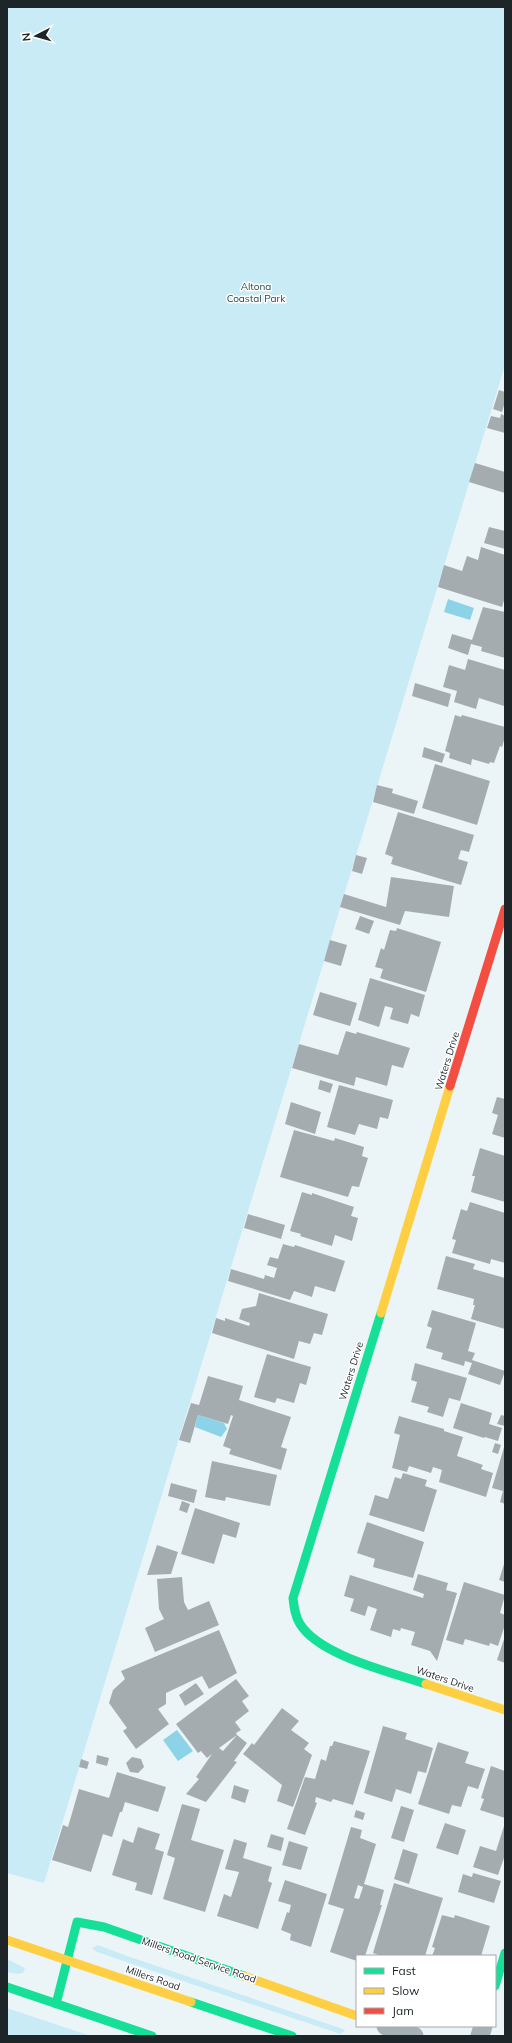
<svg xmlns="http://www.w3.org/2000/svg" width="512" height="2043" font-family="Mulish,sans-serif">
  <rect width="100%" height="100%" fill="#ebf5f8"/>
  <path fill="#c8ebf6" d="M 7,7 L 505,7 L 505,365 L 44,1883 L 7,1873 Z
    M 98,1945 L 127,1956 L 343,2029 L 345,2031 L 340,2034 L 97,1952 L 92,1948 Z
    M 7,1959 L 25,1968 L 23,1973 L 17,1974 L 7,1972 Z
    M 7,2008 L 91,2036 L 7,2036 Z"/>
  <path fill="#8cd3e8" d="M 448,599 L 474,608 L 470,620 L 444,612 Z
    M 198,1415 L 224,1423 L 227,1429 L 221,1437 L 195,1427 Z
    M 177,1730 L 193,1751 L 178,1761 L 163,1740 Z"/>
  <path fill="#a5acaf" fill-rule="evenodd" d="M 499,390 L 505,392 L 505,402 L 502,412 L 493,409 Z
    M 501,414 L 505,416 L 505,433 L 487,428 L 491,416 L 500,418 Z
    M 475,463 L 505,472 L 505,493 L 469,482 Z
    M 489,527 L 505,531 L 505,549 L 484,543 Z
    M 481,547 L 505,555 L 505,597 L 502,607 L 438,587 L 444,565 L 462,571 L 467,556 L 478,560 Z
    M 483,607 L 505,612 L 505,658 L 481,651 L 482,647 L 471,644 L 468,655 L 448,648 L 452,634 L 472,640 Z
    M 468,659 L 505,670 L 504,706 L 479,698 L 476,709 L 454,702 L 457,691 L 443,687 L 449,665 L 465,670 Z
    M 415,683 L 451,694 L 448,707 L 412,696 Z
    M 455,715 L 461,717 L 462,715 L 505,727 L 505,737 L 502,747 L 500,746 L 494,763 L 490,762 L 489,764 L 472,759 L 471,765 L 449,758 L 450,753 L 445,751 Z
    M 424,747 L 445,754 L 442,763 L 422,757 Z
    M 435,764 L 490,781 L 477,825 L 422,808 Z
    M 377,785 L 393,789 L 392,793 L 418,801 L 414,814 L 373,802 Z
    M 398,812 L 474,835 L 469,852 L 461,850 L 458,859 L 468,862 L 461,885 L 391,864 L 393,857 L 385,854 Z
    M 356,855 L 367,858 L 362,874 L 352,871 Z
    M 391,877 L 454,886 L 449,917 L 405,911 L 400,925 L 340,907 L 344,894 L 386,907 Z
    M 360,916 L 374,921 L 369,934 L 355,929 Z
    M 397,928 L 441,942 L 426,992 L 380,978 L 383,969 L 375,967 L 381,948 L 384,950 L 390,930 L 396,931 Z
    M 330,940 L 347,945 L 341,966 L 324,961 Z
    M 370,978 L 425,995 L 419,1017 L 411,1014 L 408,1024 L 390,1019 L 393,1008 L 385,1006 L 379,1027 L 358,1020 Z
    M 320,992 L 357,1003 L 350,1026 L 313,1015 Z
    M 346,1031 L 356,1034 L 357,1032 L 410,1048 L 403,1068 L 392,1065 L 387,1086 L 356,1077 L 354,1086 L 292,1068 L 299,1044 L 338,1055 Z
    M 320,1080 L 333,1084 L 330,1093 L 318,1089 Z
    M 339,1085 L 393,1100 L 388,1119 L 380,1117 L 377,1129 L 359,1124 L 355,1135 L 327,1127 Z
    M 497,1097 L 505,1099 L 505,1138 L 492,1134 L 498,1115 L 492,1113 Z
    M 291,1102 L 321,1112 L 315,1134 L 285,1124 Z
    M 294,1130 L 334,1141 L 335,1138 L 364,1147 L 362,1156 L 368,1158 L 359,1187 L 352,1186 L 348,1197 L 280,1177 Z
    M 480,1148 L 505,1156 L 505,1202 L 471,1192 L 475,1176 L 472,1176 Z
    M 302,1192 L 312,1195 L 312,1193 L 354,1207 L 351,1216 L 358,1218 L 352,1241 L 335,1235 L 332,1246 L 300,1236 L 301,1234 L 290,1231 Z
    M 470,1202 L 505,1213 L 505,1263 L 491,1259 L 490,1264 L 452,1253 L 456,1240 L 452,1239 L 461,1209 L 467,1211 Z
    M 248,1214 L 285,1225 L 281,1239 L 244,1228 Z
    M 283,1244 L 294,1247 L 295,1245 L 345,1261 L 335,1292 L 315,1286 L 312,1297 L 294,1291 L 290,1300 L 228,1281 L 231,1269 L 264,1279 L 265,1275 L 274,1278 L 277,1268 L 267,1265 L 270,1257 L 278,1259 Z
    M 446,1256 L 475,1264 L 473,1269 L 505,1278 L 504,1307 L 505,1307 L 505,1329 L 471,1319 L 475,1305 L 473,1305 L 474,1299 L 437,1289 Z
    M 259,1293 L 328,1314 L 322,1335 L 314,1333 L 310,1344 L 299,1341 L 294,1359 L 212,1333 L 216,1318 L 225,1321 L 225,1318 L 249,1326 L 250,1323 L 239,1319 L 242,1309 L 256,1306 Z
    M 432,1310 L 476,1323 L 468,1351 L 475,1353 L 472,1360 L 505,1371 L 500,1385 L 468,1374 L 472,1363 L 465,1361 L 464,1366 L 441,1359 L 443,1353 L 426,1348 L 432,1328 L 427,1326 Z
    M 267,1354 L 311,1367 L 306,1385 L 300,1383 L 294,1403 L 277,1398 L 275,1403 L 254,1397 Z
    M 415,1363 L 467,1378 L 460,1401 L 449,1398 L 443,1417 L 427,1412 L 429,1407 L 411,1402 L 417,1382 L 411,1380 Z
    M 208,1376 L 243,1386 L 239,1400 L 291,1417 L 281,1447 L 287,1449 L 281,1470 L 229,1454 L 231,1449 L 223,1446 L 233,1416 L 231,1415 L 228,1424 L 198,1415 L 190,1443 L 179,1440 L 191,1403 L 199,1405 Z
    M 461,1403 L 492,1413 L 489,1424 L 502,1428 L 498,1441 L 485,1437 L 484,1438 L 453,1428 Z
    M 501,1415 L 505,1416 L 505,1426 L 497,1424 Z
    M 399,1416 L 444,1429 L 444,1431 L 463,1437 L 457,1456 L 483,1465 L 481,1469 L 493,1473 L 486,1497 L 439,1482 L 442,1470 L 433,1467 L 431,1473 L 409,1466 L 407,1472 L 392,1468 L 400,1435 L 394,1433 Z
    M 495,1443 L 501,1445 L 498,1454 L 492,1452 Z
    M 505,1444 L 505,1504 L 500,1502 L 503,1491 L 492,1488 Z
    M 212,1461 L 277,1475 L 270,1506 L 226,1497 L 225,1501 L 205,1497 Z
    M 403,1473 L 427,1480 L 425,1486 L 437,1490 L 424,1532 L 369,1515 L 375,1495 L 388,1499 L 395,1477 L 401,1479 Z
    M 171,1483 L 197,1490 L 194,1503 L 168,1496 Z
    M 182,1501 L 190,1504 L 187,1513 L 179,1510 Z
    M 195,1508 L 240,1523 L 236,1538 L 223,1534 L 214,1564 L 181,1554 Z
    M 367,1522 L 424,1542 L 413,1578 L 373,1567 L 375,1559 L 357,1553 Z
    M 157,1545 L 178,1552 L 171,1574 L 147,1575 Z
    M 505,1561 L 505,1582 L 499,1580 Z
    M 418,1574 L 448,1583 L 446,1590 L 457,1593 L 437,1661 L 430,1651 L 411,1645 L 415,1632 L 401,1628 L 400,1631 L 393,1629 L 391,1637 L 370,1630 L 377,1609 L 368,1606 L 365,1616 L 350,1611 L 354,1599 L 344,1596 L 350,1575 L 423,1598 L 424,1594 L 413,1590 Z
    M 182,1577 L 184,1602 L 188,1610 L 209,1601 L 219,1625 L 155,1652 L 145,1628 L 164,1619 L 159,1609 L 157,1579 Z
    M 464,1582 L 505,1595 L 500,1613 L 505,1615 L 505,1625 L 498,1646 L 490,1643 L 489,1646 L 465,1639 L 463,1645 L 446,1640 Z
    M 219,1630 L 237,1673 L 209,1689 L 202,1676 L 166,1693 L 166,1704 L 158,1709 L 169,1724 L 136,1749 L 123,1731 L 127,1728 L 109,1703 L 113,1690 L 125,1679 L 121,1671 Z
    M 505,1636 L 505,1663 L 497,1660 Z
    M 236,1679 L 249,1696 L 242,1701 L 249,1711 L 235,1722 L 241,1730 L 236,1733 L 237,1735 L 219,1748 L 223,1751 L 237,1735 L 247,1743 L 234,1761 L 237,1762 L 206,1802 L 186,1794 L 199,1779 L 196,1777 L 212,1754 L 207,1758 L 201,1751 L 198,1753 L 176,1724 Z
    M 196,1683 L 204,1694 L 185,1706 L 179,1695 Z
    M 282,1708 L 299,1721 L 291,1730 L 309,1743 L 304,1749 L 312,1755 L 293,1807 L 277,1801 L 282,1785 L 243,1754 L 252,1743 L 254,1745 Z
    M 383,1726 L 407,1733 L 405,1739 L 433,1748 L 426,1773 L 418,1771 L 411,1794 L 396,1789 L 392,1802 L 364,1793 Z
    M 334,1741 L 370,1751 L 353,1805 L 333,1799 L 331,1802 L 316,1797 L 315,1802 L 317,1803 L 305,1835 L 287,1829 L 305,1777 L 315,1779 L 321,1759 L 326,1761 L 330,1746 L 332,1746 Z
    M 438,1742 L 469,1752 L 465,1763 L 485,1769 L 478,1789 L 468,1786 L 461,1807 L 452,1805 L 449,1814 L 418,1804 Z
    M 97,1755 L 109,1758 L 107,1766 L 96,1763 Z
    M 132,1757 L 141,1759 L 144,1767 L 138,1773 L 130,1772 L 126,1763 Z
    M 81,1759 L 89,1762 L 87,1769 L 79,1767 Z
    M 491,1766 L 505,1771 L 505,1818 L 480,1810 L 484,1799 L 481,1798 Z
    M 117,1772 L 166,1787 L 158,1812 L 125,1802 L 122,1812 L 120,1812 L 112,1837 L 103,1834 L 91,1872 L 52,1860 L 63,1825 L 68,1827 L 79,1789 L 109,1798 Z
    M 234,1785 L 249,1790 L 245,1803 L 231,1798 Z
    M 182,1804 L 200,1809 L 191,1840 L 224,1850 L 205,1912 L 163,1899 L 175,1858 L 167,1855 Z
    M 401,1806 L 414,1810 L 404,1842 L 391,1838 Z
    M 356,1810 L 365,1813 L 363,1820 L 354,1817 Z
    M 445,1823 L 466,1830 L 458,1855 L 436,1848 Z
    M 505,1823 L 505,1855 L 498,1875 L 473,1867 L 480,1846 L 496,1851 Z
    M 138,1827 L 160,1834 L 155,1849 L 164,1852 L 152,1895 L 135,1890 L 137,1883 L 112,1875 L 123,1839 L 133,1843 Z
    M 351,1827 L 362,1830 L 360,1838 L 376,1844 L 364,1884 L 384,1890 L 380,1905 L 382,1905 L 365,1956 L 357,1956 L 357,1961 L 330,1952 L 344,1909 L 328,1904 ZM 358,1885 L 363,1887 L 359,1899 L 354,1898 Z
    M 271,1834 L 284,1838 L 281,1851 L 267,1847 Z
    M 234,1839 L 247,1843 L 243,1858 L 272,1867 L 268,1881 L 272,1883 L 258,1929 L 217,1916 L 224,1894 L 231,1897 L 239,1872 L 225,1869 Z
    M 289,1841 L 308,1847 L 301,1870 L 282,1865 Z
    M 403,1849 L 418,1854 L 409,1884 L 394,1879 Z
    M 473,1873 L 501,1881 L 494,1903 L 458,1892 L 463,1874 L 472,1877 Z
    M 285,1880 L 327,1894 L 311,1947 L 290,1940 L 291,1934 L 281,1930 L 287,1912 L 289,1913 L 291,1905 L 278,1901 Z
    M 394,1883 L 443,1898 L 425,1956 L 381,1956 L 373,1953 Z
    M 442,1915 L 454,1918 L 455,1915 L 490,1926 L 481,1956 L 432,1956 L 435,1948 L 432,1947 Z"/>
  <g fill="none" stroke-linecap="round" stroke-linejoin="round">
    <path stroke="#a5b1b5" stroke-width="19" d="M 386,2026 L 414,2036
      M 480,2036 L 483,2026"/>
    <path stroke="#16e098" stroke-width="9" d="M 381,1313 L 293,1598 C 294,1607 295,1616 300,1624 C 320,1656 391,1672 426,1684
      M 495,1986 L 505,1953
      M 7,1987 L 152,2036
      M 191,2002 L 292,2036
      M 56,2004 L 77,1922 L 104,1927 L 244,1976"/>
    <path stroke="#ffcf43" stroke-width="9" d="M 381,1313 L 450,1086
      M 426,1684 L 505,1710
      M 7,1940 L 191,2002
      M 244,1976 L 357,2016"/>
    <path stroke="#f24e42" stroke-width="9" d="M 450,1086 L 505,909"/>
  </g>
  <g text-anchor="middle" dominant-baseline="central" stroke-width="3" stroke-linejoin="round" paint-order="stroke">
    <g font-size="10" fill="#194551" stroke="#fff">
      <text x="256" y="286">Altona<tspan x="256" dy="12">Coastal Park</tspan></text>
    </g>
    <g font-size="10" fill="#1e2528" stroke="#fff">
      <text transform="translate(447 1061) rotate(-73)">Waters Drive</text>
      <text transform="translate(351 1371) rotate(-73)">Waters Drive</text>
      <text transform="translate(445 1679) rotate(19)">Waters Drive</text>
      <text transform="translate(199 1960) rotate(19)">Millers Road Service Road</text>
      <text transform="translate(153 1978) rotate(19)">Millers Road</text>
    </g>
  </g>
  <rect width="512" height="2043" fill="none" stroke="#1e2528" stroke-width="16"/>
  <rect x="356" y="1955" width="140" height="72" fill="#ffffff" stroke="#a5a8a9"/>
  <rect x="364" y="1968" width="20" height="6" fill="#16e098" stroke="#a5a8a9"/>
  <text x="392" y="1975" font-size="12" fill="#1e2528">Fast</text>
  <rect x="364" y="1988" width="20" height="6" fill="#ffcf43" stroke="#a5a8a9"/>
  <text x="392" y="1995" font-size="12" fill="#1e2528">Slow</text>
  <rect x="364" y="2008" width="20" height="6" fill="#f24e42" stroke="#a5a8a9"/>
  <text x="392" y="2015" font-size="12" fill="#1e2528">Jam</text>
  <g transform="translate(36 36) rotate(264)" stroke="#ffffff" stroke-width="3" paint-order="stroke">
  <path d="M0-3L7 15L0 10L-7 15Z" fill="#1e2528"/>
  <text y="-6" font-size="11" font-weight="bold" text-anchor="middle" fill="#1e2528">N</text>
  </g>
</svg>
